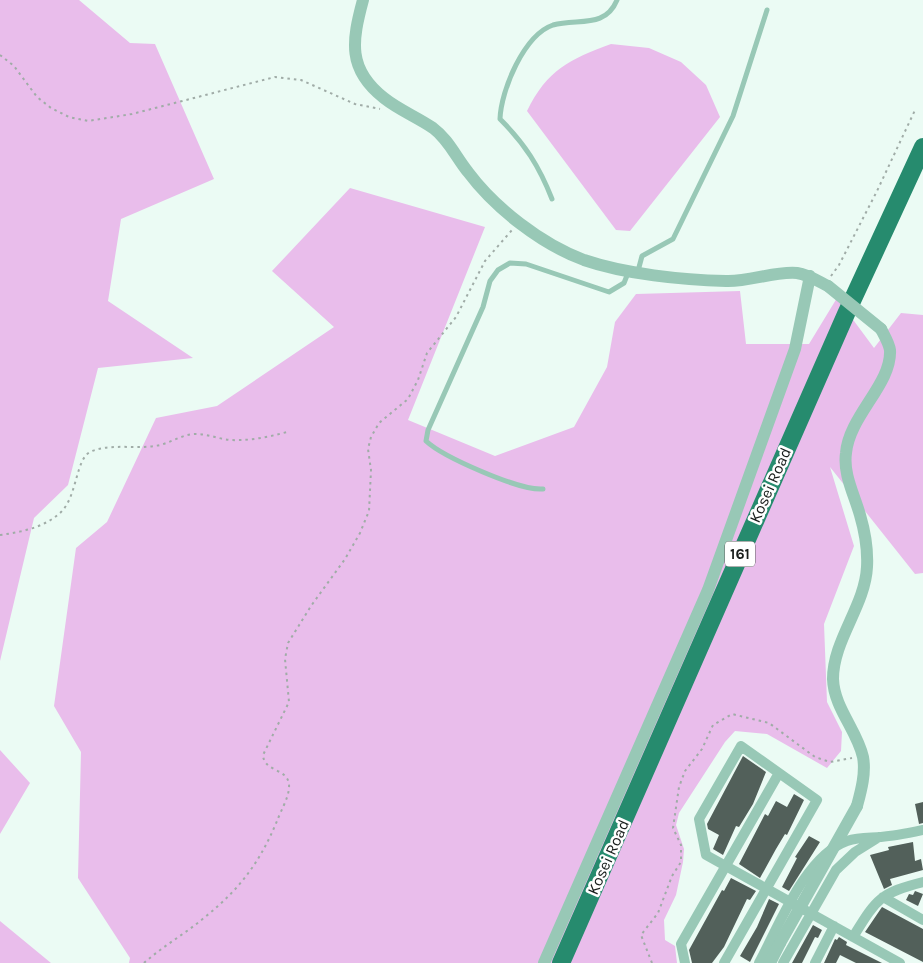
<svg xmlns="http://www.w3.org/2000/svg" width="923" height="963" font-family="Karla,sans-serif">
  <rect width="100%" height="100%" fill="#ebfbf4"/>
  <path fill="#e9bdeb" d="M 0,0 L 79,0 L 130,43 L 155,44 L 214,179 L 121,219 L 108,301 L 193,358 L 98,368 L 68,485 L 34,518 L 0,661 Z
    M 611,44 L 649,48 L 681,62 L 706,85 L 720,117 L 630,231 L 616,230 L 527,111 C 547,70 570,59 611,44 Z
    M 350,188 L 485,227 L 408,420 L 495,456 L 574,427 L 607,367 L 615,322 L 636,294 L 740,291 L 746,344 L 809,344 L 837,298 L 874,348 L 901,313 L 923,315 L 923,573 L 915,574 L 830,467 L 854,546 L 824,624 L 827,702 L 842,732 L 841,751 L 827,768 L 767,734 L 735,731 L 725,742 L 679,813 L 676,825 L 684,849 L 683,862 L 676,895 L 664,920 L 665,940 L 675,946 L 677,963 L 129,963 L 130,958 L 78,878 L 81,752 L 54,706 L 76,548 L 107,522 L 156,418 L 217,406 L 334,327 L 272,271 Z
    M 0,750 L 30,783 L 0,834 Z
    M 0,921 L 51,963 L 0,963 Z"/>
  <path fill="#52605a" d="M 743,756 L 766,772 L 753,804 L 739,827 L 736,826 L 723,855 L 713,849 L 719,835 L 708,829 L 707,824 Z
    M 794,794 L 804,800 L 787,835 L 785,834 L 776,849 L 760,878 L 739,864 L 765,814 L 768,816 L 776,801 L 787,807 Z
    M 923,802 L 923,823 L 919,824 L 915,804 Z
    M 809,836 L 820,842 L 789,891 L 782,887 L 797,858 L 795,857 Z
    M 913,842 L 915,861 L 921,859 L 923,870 L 890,879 L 892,885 L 884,889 L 870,855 L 889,850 L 888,847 Z
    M 731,878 L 756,891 L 750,900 L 747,899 L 724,947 L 712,963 L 692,963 L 689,950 L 722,890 L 724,891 Z
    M 915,891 L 923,894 L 918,906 L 906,900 L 909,894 L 913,895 Z
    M 769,899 L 779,904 L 750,962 L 740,956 L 757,927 Z
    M 882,907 L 923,929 L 923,962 L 865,932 Z
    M 813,925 L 822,930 L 818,938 L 815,937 L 802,963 L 792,963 Z
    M 839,937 L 847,942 L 846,945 L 882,963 L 856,963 L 840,955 L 836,963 L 824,963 L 835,939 L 837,940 Z"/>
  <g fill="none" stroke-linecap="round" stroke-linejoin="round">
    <path stroke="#a0aca7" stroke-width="2" stroke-dasharray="2.5 4" stroke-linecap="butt" d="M 0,55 L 14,66 L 37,97 L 51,108 L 69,117 L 88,121 L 132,114 L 275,77 L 301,80 L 355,104 L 380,109
      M 831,276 L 839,265 L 877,191 L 916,108
      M 0,535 C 21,532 43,528 60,513 C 78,497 75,457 92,451 C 114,443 137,450 160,445 C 172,442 183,434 196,434 C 208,434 219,439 230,440 C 250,441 268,437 287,432
      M 144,963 C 163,946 185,934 205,917 C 240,889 260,862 277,821 C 281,810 290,796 289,784 C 287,768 264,772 263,755 L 289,702 L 285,659 L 288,643 L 311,606 L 345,559 L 360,533 L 369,511 L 371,470 L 368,449 L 371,437 L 379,423 L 408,399 L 418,380 L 427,353 L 456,317 L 485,261 L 512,230
      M 652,963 L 641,935 L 658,913 L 672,876 L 681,862 L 681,845 L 673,828 L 679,787 L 685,771 L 702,749 L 713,725 L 732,714 L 769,723 L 815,757 L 830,762 L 852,758"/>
    <path stroke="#98c8b6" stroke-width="5" d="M 552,199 C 539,166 525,144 500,119 C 501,90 524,35 553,25 C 578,18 605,29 617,0
      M 638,271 L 642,256 L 673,239 L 733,116 L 767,10
      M 543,489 C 520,491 443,457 426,441 L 428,430 L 483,307 L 490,281 L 498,270 L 510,263 L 526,264 L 609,292 L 624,283 L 628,273"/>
    <path stroke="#98c8b6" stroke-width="10" d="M 883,897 L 923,920
      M 853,937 C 876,900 879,893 923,882
      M 685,963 L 681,944 L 779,773
      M 724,963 L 817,800 L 741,746 L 699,819 L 706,855 C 770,891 835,927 900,963
      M 759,963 C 779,926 805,856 847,841 C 859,837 870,838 881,837 C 895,836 909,833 923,830
      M 783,963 L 836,870 L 855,852 L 879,837
      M 815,963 L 834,926"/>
    <path stroke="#98c8b6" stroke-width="12" d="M 363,0 C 352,41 347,69 384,98 C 399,110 417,117 433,128 C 448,139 456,157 468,172 C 495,208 541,244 584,260 C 625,274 682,280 726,281 C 749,282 774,271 797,273 C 809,275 818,281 828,286
      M 857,806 C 861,791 866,773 863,757 C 857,730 834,708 833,679 C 833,640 865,606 867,567 C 868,549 865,532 860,515 C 854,494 843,474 846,453 C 849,416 892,384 890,350 C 889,343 884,335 881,329
      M 544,963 L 708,590 L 795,349 L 810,276
      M 770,963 L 780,943"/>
    <path stroke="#268b6e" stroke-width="18" d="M 561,963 L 846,314 L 923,147"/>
    <path stroke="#98c8b6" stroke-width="12" d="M 828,286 L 881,329
      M 780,943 L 857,806"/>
  </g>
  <g text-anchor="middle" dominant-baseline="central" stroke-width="5" stroke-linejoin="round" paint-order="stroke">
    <rect fill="#fff" stroke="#5d615f" stroke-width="1" x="725" y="541.5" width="30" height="25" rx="4"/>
    <g font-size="15" font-weight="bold" fill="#181d1b">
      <text x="740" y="554">161</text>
    </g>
    <g font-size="16" fill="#181d1b" stroke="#fff">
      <text transform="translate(770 485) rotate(-66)">Kosei Road</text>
      <text transform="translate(608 857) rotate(-66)">Kosei Road</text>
    </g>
  </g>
</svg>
